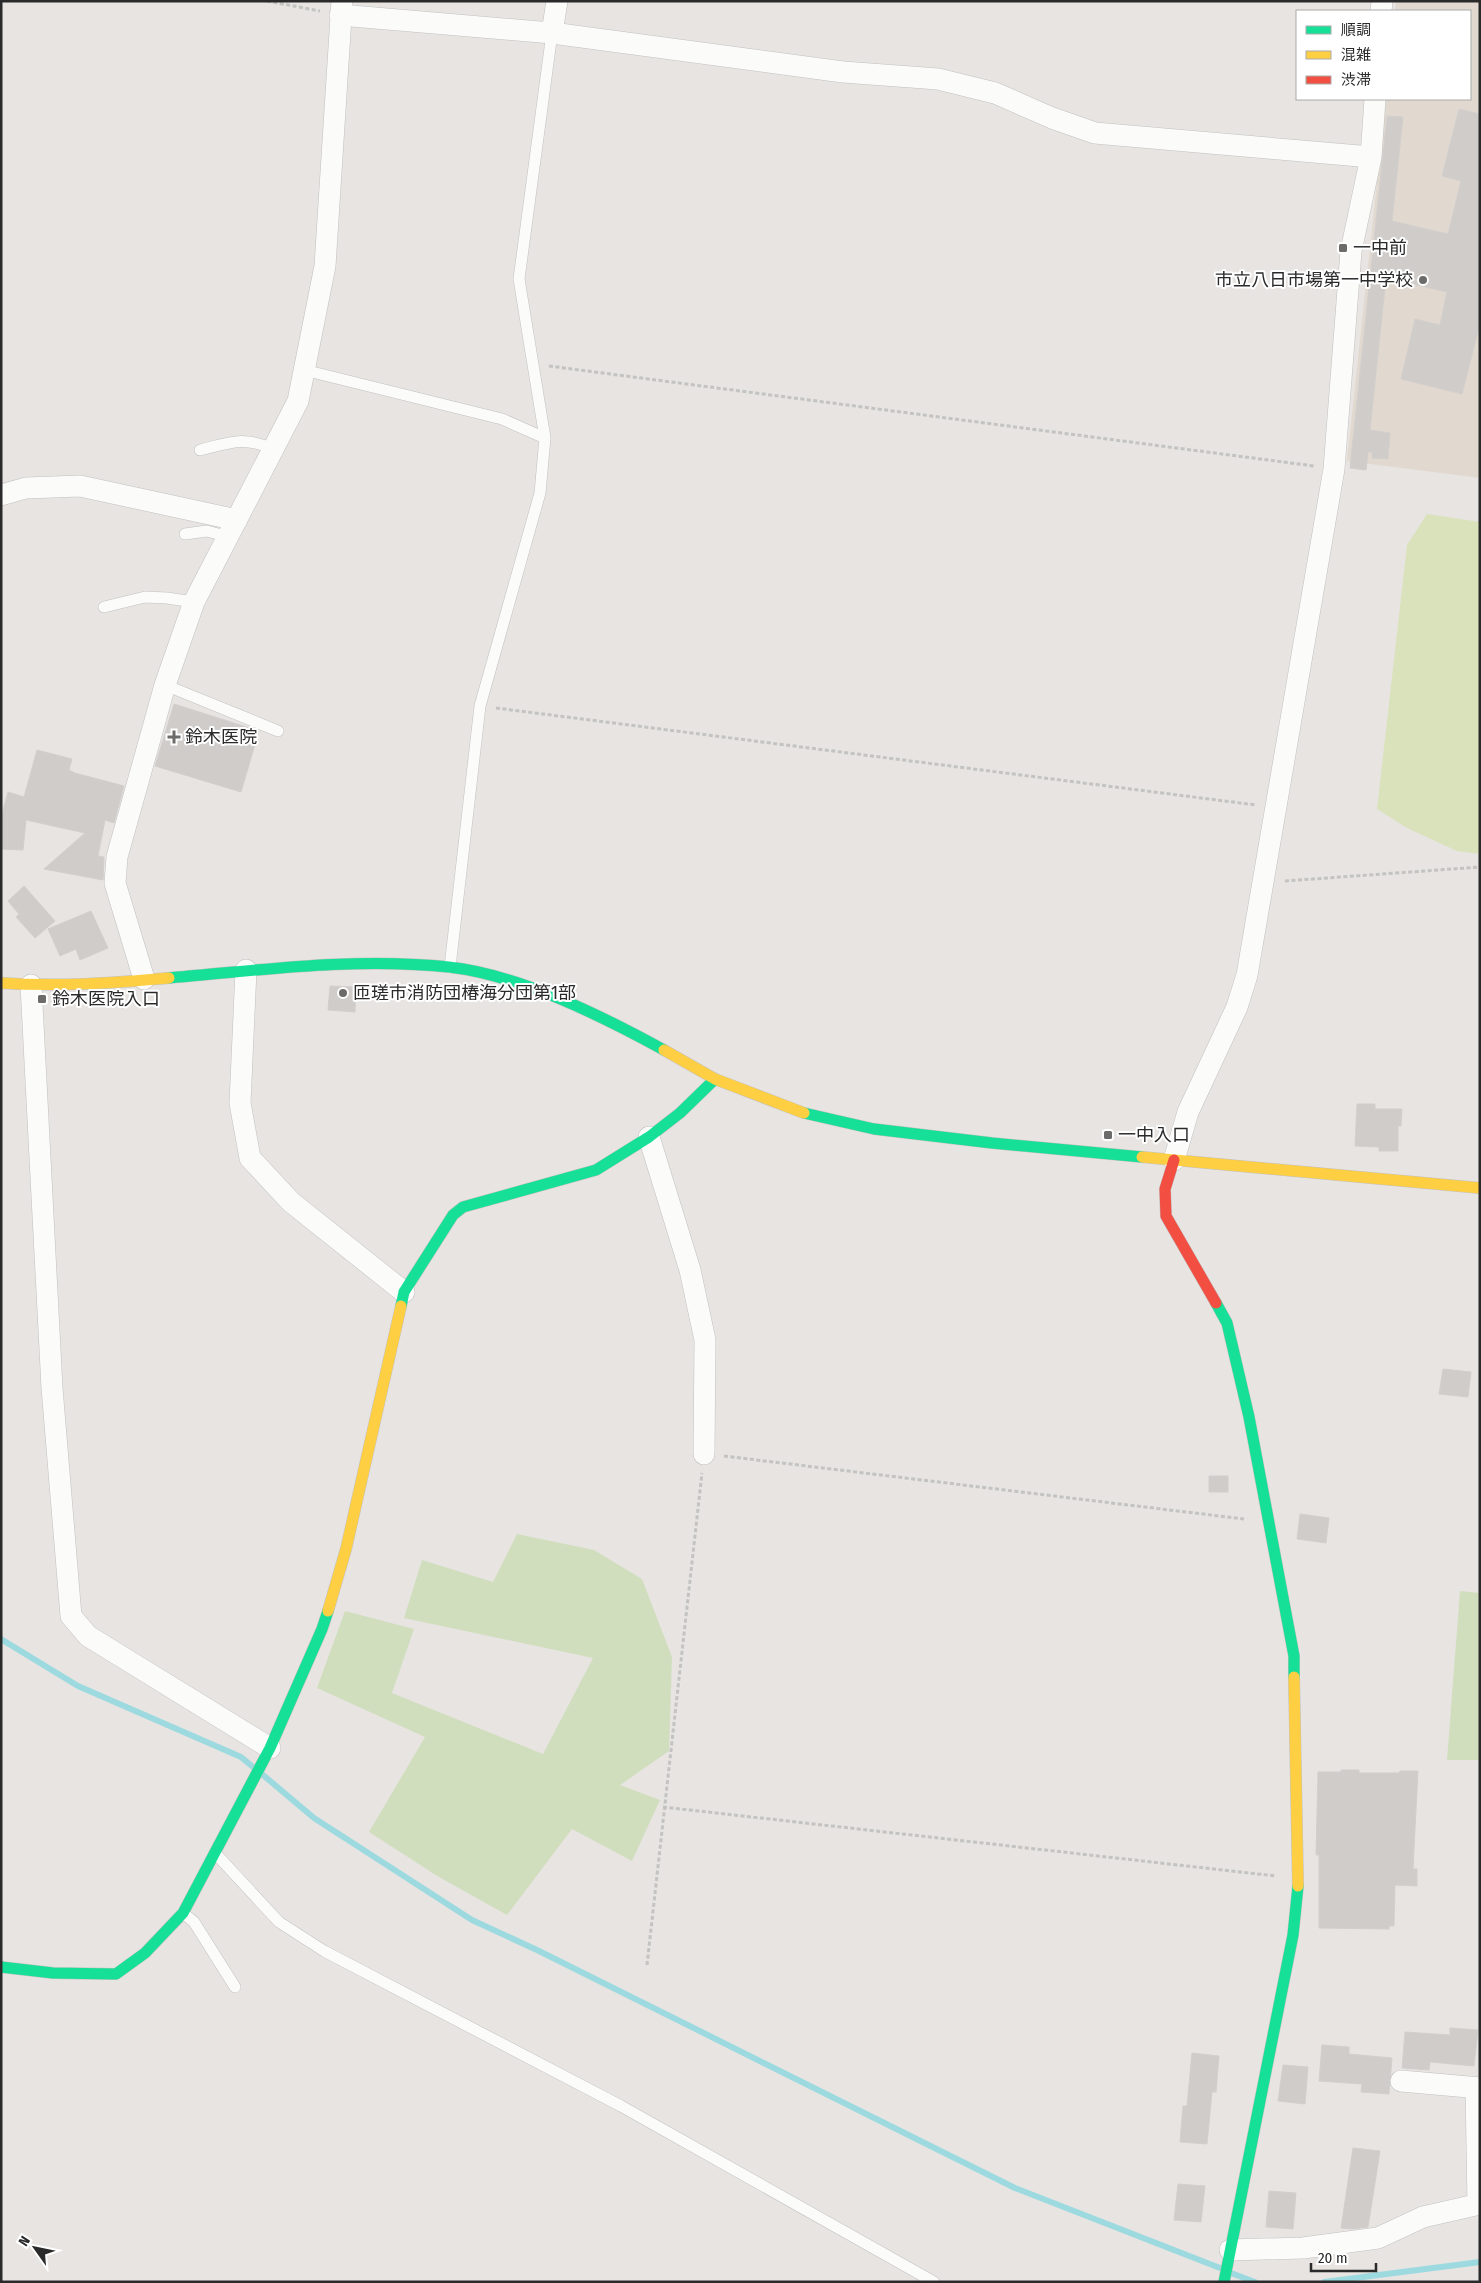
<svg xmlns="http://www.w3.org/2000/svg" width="1481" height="2283" font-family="'Fira Sans Condensed','Noto Sans JP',sans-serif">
  <rect width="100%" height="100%" fill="#e7e4e1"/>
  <path fill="#e1d9d0" d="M 1396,1 L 1480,1 L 1480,478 L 1347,461 L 1386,99 L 1470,99 L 1470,11 L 1395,11 Z"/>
  <path fill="#d0debe" d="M 517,1534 L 594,1550 L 642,1579 L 672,1657 L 669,1751 L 620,1785 L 660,1800 L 632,1861 L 572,1829 L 507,1915 L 439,1877 L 369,1832 L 425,1737 L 317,1688 L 345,1611 L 414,1629 L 392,1693 L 543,1754 L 593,1658 L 404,1618 L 422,1560 L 493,1582 Z
    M 1460,1591 L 1480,1593 L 1480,1760 L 1447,1760 Z"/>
  <path fill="#dae2bc" d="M 1427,514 L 1480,522 L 1480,854 L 1457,851 L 1407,828 L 1377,809 L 1407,545 Z"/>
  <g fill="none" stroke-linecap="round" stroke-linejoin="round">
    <path stroke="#9ddae0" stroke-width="6" d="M 1,1639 L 78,1686 L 241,1757 L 253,1767
      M 263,1775 L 314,1818 L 472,1920 L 537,1950 L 1015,2188 L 1220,2268
      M 1231,2273 L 1255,2282
      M 1324,2282 L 1480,2262"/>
  </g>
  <path fill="#cfccca" stroke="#d2cfcd" d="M 1459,109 L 1480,114 L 1480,324 L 1462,394 L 1401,379 L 1415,319 L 1440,325 L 1447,292 L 1386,278 L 1370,430 L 1390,433 L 1388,459 L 1372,458 L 1372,452 L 1368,452 L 1366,470 L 1350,468 L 1387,116 L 1403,117 L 1392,221 L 1448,234 L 1461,181 L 1442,176 Z
    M 174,704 L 259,731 L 241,792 L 155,766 Z
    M 37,750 L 72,759 L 69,770 L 75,773 L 124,786 L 114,823 L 105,820 L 98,856 L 104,857 L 103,880 L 44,869 L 85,833 L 26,820 L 23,850 L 1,849 L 1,818 L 8,792 L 24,797 Z
    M 24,886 L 55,921 L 35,938 L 16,917 L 19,914 L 8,901 Z
    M 91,911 L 108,948 L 80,960 L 76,949 L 60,956 L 48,929 Z
    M 330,986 L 356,987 L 355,1012 L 328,1010 Z
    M 1357,1104 L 1375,1104 L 1375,1109 L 1402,1109 L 1401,1126 L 1398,1126 L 1398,1151 L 1379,1151 L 1379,1147 L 1355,1146 Z
    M 1443,1369 L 1471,1372 L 1468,1397 L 1439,1394 Z
    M 1209,1476 L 1228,1476 L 1228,1492 L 1209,1492 Z
    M 1300,1514 L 1329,1518 L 1326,1543 L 1297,1539 Z
    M 1341,1770 L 1359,1770 L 1359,1773 L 1399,1773 L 1400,1771 L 1418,1771 L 1413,1869 L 1417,1869 L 1417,1886 L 1395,1885 L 1394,1926 L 1389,1926 L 1389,1929 L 1319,1928 L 1319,1855 L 1316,1855 L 1318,1772 L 1341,1772 Z
    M 1450,2028 L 1478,2030 L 1474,2066 L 1430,2062 L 1429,2070 L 1402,2068 L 1405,2032 L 1450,2035 Z
    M 1322,2045 L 1349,2047 L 1349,2054 L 1392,2058 L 1389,2094 L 1361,2092 L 1362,2084 L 1319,2081 Z
    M 1192,2053 L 1219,2056 L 1216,2092 L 1212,2092 L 1207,2144 L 1180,2142 L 1183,2106 L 1187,2106 Z
    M 1283,2065 L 1308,2067 L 1305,2104 L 1278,2101 Z
    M 1353,2148 L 1380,2151 L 1368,2227 L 1352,2229 L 1341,2228 Z
    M 1178,2184 L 1205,2186 L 1201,2222 L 1174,2220 Z
    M 1269,2191 L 1296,2193 L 1293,2229 L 1266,2227 Z"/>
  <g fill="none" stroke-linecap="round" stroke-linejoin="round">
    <g stroke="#c2c1c1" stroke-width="12">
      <path id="lane" d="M 304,370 L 502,419 L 545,438
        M 200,450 C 232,442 242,436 274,449
        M 185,534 L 207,531 L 229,537
        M 104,607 L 145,597 L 167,598 L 194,602
        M 165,685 L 278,731
        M 450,967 L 480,706 L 540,493 L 545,438 L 519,279 L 552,33
        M 215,1853 L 279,1922 L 324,1951 L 621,2106 L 934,2282
        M 183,1913 L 194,1922 L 235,1987"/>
    </g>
    <g stroke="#c2c1c1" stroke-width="22">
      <path id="street" d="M 1381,11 L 1382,1
        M 340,15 L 552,33 L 843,72 L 938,79 L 995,93 L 1052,118 L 1095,133 L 1371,157
        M 552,33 L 557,1
        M 1,495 L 26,488 L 80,486 L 237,520
        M 246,970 L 240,1103 L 250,1158 L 291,1202 L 404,1292
        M 144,979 L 115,883 L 117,857 L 165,685 L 194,602 L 298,401 L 325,266 L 342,1
        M 31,985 L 52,1388 L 71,1616 L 88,1636 L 270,1748
        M 649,1137 L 690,1270 L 705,1340 L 704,1454
        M 1174,1160 L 1188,1112 L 1237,1007 L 1247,975 L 1334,469 L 1351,251 L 1371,157 L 1375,99
        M 1401,2081 L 1480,2088
        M 1476,2088 L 1478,2204
        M 1230,2250 L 1303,2248 L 1378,2238 L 1423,2217 L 1480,2204"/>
    </g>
    <g stroke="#c2c1c1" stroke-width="12">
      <path id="fast" d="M 169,978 C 261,970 356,957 449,967 C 520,975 602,1016 664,1050
        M 804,1113 L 874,1129 L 992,1143 L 1142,1157
        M 1216,1303 L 1227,1323 L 1249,1417 L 1294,1656 L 1294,1677
        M 401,1306 L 404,1292 L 453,1215 L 463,1207 L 596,1170 L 649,1137 L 680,1113 L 715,1079
        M 1,1967 L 53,1973 L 116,1974 L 145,1953 L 183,1913 L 270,1748 L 322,1629 L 328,1611
        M 1224,2282 L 1293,1935 L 1298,1886"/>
    </g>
    <g stroke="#c2c1c1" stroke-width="12">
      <path id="slow" d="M 1,983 C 57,987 113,983 169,978
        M 664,1050 L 715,1079 L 804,1113
        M 1142,1157 L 1480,1188
        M 328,1611 L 346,1549 L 401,1306
        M 1294,1677 L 1298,1886"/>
    </g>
    <g stroke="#c2c1c1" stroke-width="12">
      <path id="jam" d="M 1174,1160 L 1165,1189 L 1166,1216 L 1216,1303"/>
    </g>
    <path stroke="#c3c3c2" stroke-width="3" stroke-dasharray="4 2.5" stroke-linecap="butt" d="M 267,1 L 320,11
      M 549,366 L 1314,466
      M 496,708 L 1256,805
      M 1285,881 L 1480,867
      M 724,1456 L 1244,1519
      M 663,1807 L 1276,1876
      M 647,1965 L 702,1473"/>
    <use href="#lane" stroke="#fbfbfa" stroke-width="11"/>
    <use href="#street" stroke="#fbfbfa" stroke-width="21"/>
    <use href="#fast" stroke="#16e098" stroke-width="11"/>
    <use href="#slow" stroke="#ffcf43" stroke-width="11"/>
    <use href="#jam" stroke="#f24e42" stroke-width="11"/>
  </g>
  <g fill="#6c6b6a" stroke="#fff" stroke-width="2">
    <rect x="1338" y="243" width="10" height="10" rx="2.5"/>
    <circle cx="1423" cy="280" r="5"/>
    <path d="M171.5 729.5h5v5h5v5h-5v5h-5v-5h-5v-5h5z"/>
    <circle cx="343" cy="993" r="5"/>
    <rect x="37" y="994" width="10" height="10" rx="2.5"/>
    <rect x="1103" y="1130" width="10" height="10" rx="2.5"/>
  </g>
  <g text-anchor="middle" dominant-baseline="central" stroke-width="4" stroke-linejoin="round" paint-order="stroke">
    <g font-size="18" fill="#2a2a2a" stroke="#fff" text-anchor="start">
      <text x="1353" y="248">一中前</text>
      <text x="1413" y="280" text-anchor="end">市立八日市場第一中学校</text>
      <text x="185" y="737">鈴木医院</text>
      <text x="353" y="993">匝瑳市消防団椿海分団第1部</text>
      <text x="52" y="999">鈴木医院入口</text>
      <text x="1118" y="1135">一中入口</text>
    </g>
  </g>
  <rect width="1481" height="2283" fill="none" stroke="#2a2a2a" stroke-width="5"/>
  <rect x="1296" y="10" width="175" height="90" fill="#ffffff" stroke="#aaaaaa"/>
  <rect x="1306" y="26" width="25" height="8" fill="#16e098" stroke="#aaaaaa"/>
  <text x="1341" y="35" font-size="15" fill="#2a2a2a">順調</text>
  <rect x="1306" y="51" width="25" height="8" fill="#ffcf43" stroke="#aaaaaa"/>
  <text x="1341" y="60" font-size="15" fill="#2a2a2a">混雑</text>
  <rect x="1306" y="76" width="25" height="8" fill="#f24e42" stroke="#aaaaaa"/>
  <text x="1341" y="85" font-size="15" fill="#2a2a2a">渋滞</text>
  <g transform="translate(35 2248) rotate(303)" stroke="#ffffff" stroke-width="4" paint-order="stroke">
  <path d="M0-4L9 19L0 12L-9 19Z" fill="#2a2a2a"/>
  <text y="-8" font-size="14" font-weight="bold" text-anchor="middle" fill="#2a2a2a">N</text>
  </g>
  <path d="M1311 2263v8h65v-8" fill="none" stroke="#2a2a2a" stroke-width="2.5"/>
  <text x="1318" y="2263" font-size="15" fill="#2a2a2a" stroke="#ffffff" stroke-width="4" paint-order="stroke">20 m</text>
</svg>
